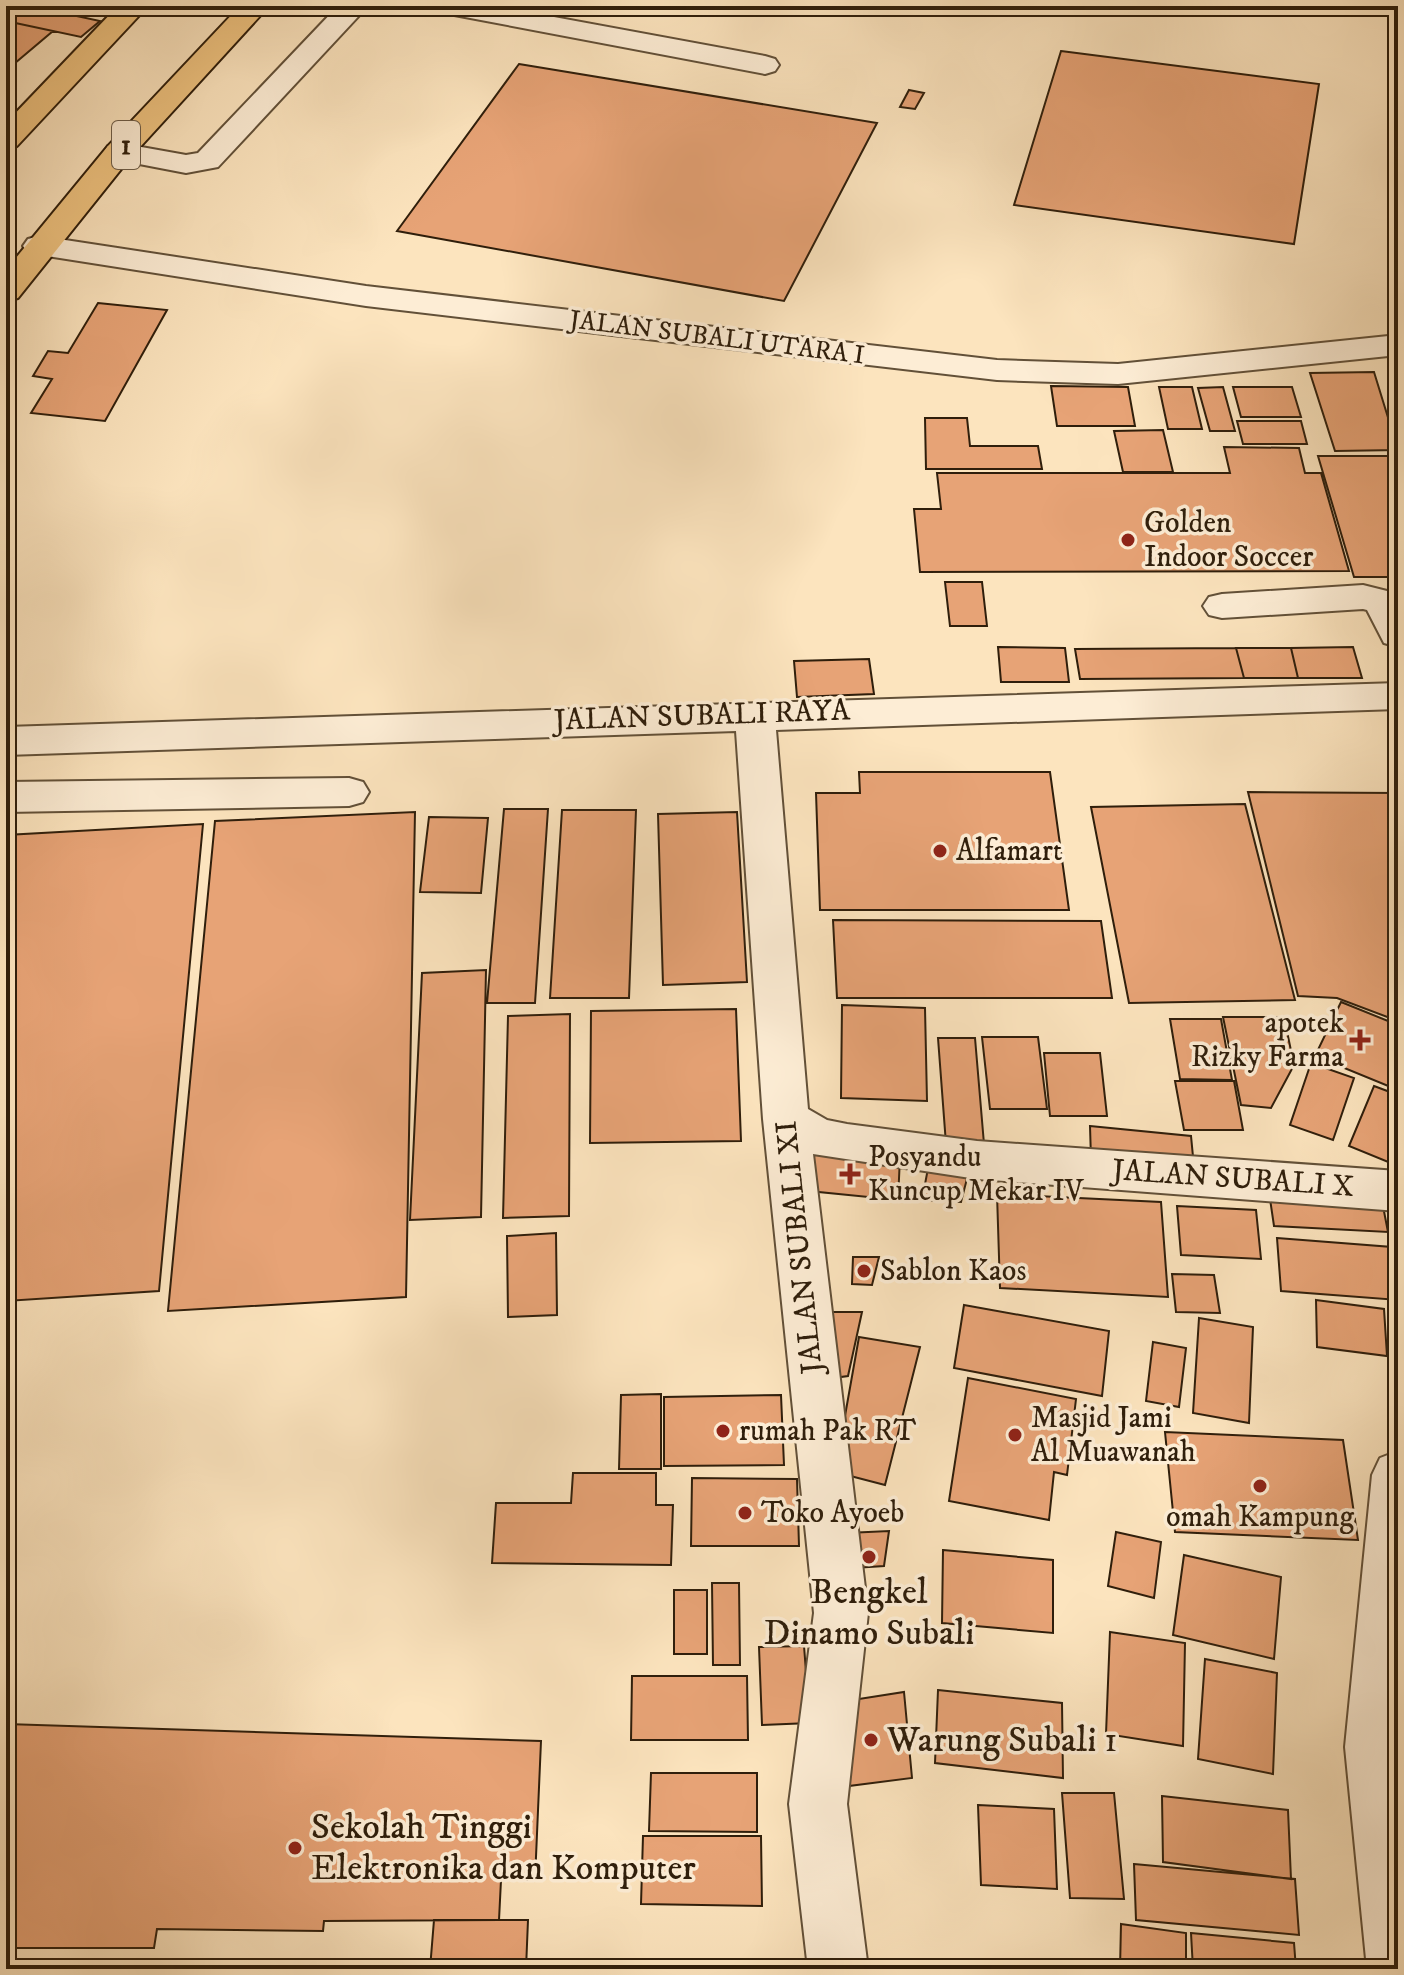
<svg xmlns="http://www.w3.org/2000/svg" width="1404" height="1975" font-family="'IM FELL DW Pica',serif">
  <rect width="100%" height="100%" fill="#fce4be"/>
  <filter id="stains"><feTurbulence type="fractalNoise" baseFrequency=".0025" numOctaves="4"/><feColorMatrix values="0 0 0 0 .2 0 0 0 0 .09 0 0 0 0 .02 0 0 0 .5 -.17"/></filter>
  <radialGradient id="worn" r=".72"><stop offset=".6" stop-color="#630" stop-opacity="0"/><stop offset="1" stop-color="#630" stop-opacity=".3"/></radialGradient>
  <path fill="#e7a376" stroke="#2f1e0b" stroke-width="2" d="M 18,6 L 30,6 L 100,21 L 81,37 L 6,21 L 6,16 Z
    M 6,21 L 53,31 L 8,69 L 6,69 Z
    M 1061,51 L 1319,84 L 1294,244 L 1014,205 Z
    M 519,64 L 877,123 L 784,301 L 397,231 Z
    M 909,90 L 924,93 L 915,109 L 900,107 Z
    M 98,303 L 167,310 L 105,421 L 31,413 L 52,379 L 33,376 L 48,351 L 68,353 Z
    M 1374,372 L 1398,450 L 1335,451 L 1310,373 Z
    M 1051,386 L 1128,387 L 1135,426 L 1057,426 Z
    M 1159,387 L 1192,387 L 1202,429 L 1168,429 Z
    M 1223,387 L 1235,431 L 1210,431 L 1198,388 Z
    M 1233,387 L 1292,387 L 1301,417 L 1241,417 Z
    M 925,418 L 967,418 L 970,446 L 1038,446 L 1042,469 L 926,469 Z
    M 1237,421 L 1301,421 L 1307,444 L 1243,444 Z
    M 1163,430 L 1173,472 L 1123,472 L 1114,431 Z
    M 1224,447 L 1299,448 L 1305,473 L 1321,473 L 1349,571 L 920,572 L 914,509 L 941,509 L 937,473 L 1230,473 Z
    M 1318,456 L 1398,456 L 1398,577 L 1354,577 Z
    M 945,582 L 982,582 L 987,626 L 950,626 Z
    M 998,647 L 1065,648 L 1069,682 L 1001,682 Z
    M 1353,647 L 1362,678 L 1298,678 L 1291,648 Z
    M 1236,648 L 1244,678 L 1080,679 L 1075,649 Z
    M 1236,648 L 1291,648 L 1298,678 L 1244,678 Z
    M 869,659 L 874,694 L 797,697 L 794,661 Z
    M 859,772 L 1050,772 L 1069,910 L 820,910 L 816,793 L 860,793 Z
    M 1248,792 L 1398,793 L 1398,1021 L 1337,998 L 1298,996 Z
    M 1245,804 L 1295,1000 L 1129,1003 L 1091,807 Z
    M 504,809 L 548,809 L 535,1003 L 487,1003 Z
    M 562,810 L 636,810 L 629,998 L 550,998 Z
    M 415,812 L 406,1297 L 168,1311 L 215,821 Z
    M 737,812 L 747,982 L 663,985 L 658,814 Z
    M 429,817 L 488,818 L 481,893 L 420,892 Z
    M 203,824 L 159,1291 L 6,1301 L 6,835 Z
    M 833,920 L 1101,921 L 1112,998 L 837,998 Z
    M 486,970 L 481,1217 L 410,1220 L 422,973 Z
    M 1341,1002 L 1398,1025 L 1398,1090 L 1315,1056 Z
    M 842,1005 L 925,1008 L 927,1101 L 841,1098 Z
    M 736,1009 L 741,1141 L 590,1143 L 591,1011 Z
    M 570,1014 L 569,1216 L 503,1218 L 508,1016 Z
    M 1223,1017 L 1284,1017 L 1294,1065 L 1271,1108 L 1241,1105 Z
    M 1170,1019 L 1221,1019 L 1232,1080 L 1180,1079 Z
    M 982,1037 L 1038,1037 L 1047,1109 L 990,1109 Z
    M 938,1038 L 975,1038 L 984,1144 L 946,1144 Z
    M 1044,1053 L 1100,1053 L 1107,1116 L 1050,1116 Z
    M 1311,1063 L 1354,1078 L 1333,1140 L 1290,1125 Z
    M 1175,1081 L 1234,1081 L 1243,1130 L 1184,1130 Z
    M 1374,1086 L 1398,1095 L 1398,1166 L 1349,1146 Z
    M 1090,1126 L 1191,1136 L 1194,1167 L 1091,1159 Z
    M 803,1149 L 900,1157 L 898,1200 L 799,1190 Z
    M 929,1163 L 970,1167 L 961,1202 L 922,1200 Z
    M 997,1194 L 1161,1202 L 1168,1297 L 1000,1288 Z
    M 1270,1199 L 1382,1201 L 1388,1232 L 1274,1226 Z
    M 1177,1206 L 1256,1210 L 1261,1259 L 1181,1255 Z
    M 556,1233 L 557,1315 L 508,1317 L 507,1236 Z
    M 1277,1238 L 1392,1247 L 1398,1300 L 1281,1291 Z
    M 853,1257 L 879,1257 L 872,1285 L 852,1284 Z
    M 1172,1274 L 1214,1275 L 1220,1313 L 1176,1312 Z
    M 1316,1300 L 1384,1309 L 1387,1356 L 1317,1347 Z
    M 964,1305 L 1109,1331 L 1102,1396 L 954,1368 Z
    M 819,1312 L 862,1312 L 848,1376 L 818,1380 Z
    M 1199,1318 L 1253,1327 L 1249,1423 L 1193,1413 Z
    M 859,1337 L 920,1347 L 885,1485 L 835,1472 Z
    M 1153,1342 L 1186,1348 L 1179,1407 L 1146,1401 Z
    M 968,1378 L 1076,1399 L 1067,1475 L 1054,1472 L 1049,1520 L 949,1501 Z
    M 661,1394 L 661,1469 L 619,1469 L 621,1395 Z
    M 781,1395 L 784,1465 L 664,1466 L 664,1397 Z
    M 1165,1432 L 1343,1440 L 1358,1540 L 1175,1532 Z
    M 573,1473 L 656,1473 L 656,1505 L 673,1505 L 671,1565 L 492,1563 L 496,1503 L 571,1503 Z
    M 692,1478 L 797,1479 L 799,1546 L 691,1546 Z
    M 889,1531 L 884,1566 L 854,1568 L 847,1533 Z
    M 1116,1532 L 1161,1542 L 1154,1598 L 1108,1586 Z
    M 943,1550 L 1053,1560 L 1053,1633 L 942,1623 Z
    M 1184,1555 L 1281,1577 L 1274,1659 L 1173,1635 Z
    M 712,1583 L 739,1583 L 740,1665 L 713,1665 Z
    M 674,1590 L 707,1590 L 707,1654 L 674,1654 Z
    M 1110,1632 L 1185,1643 L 1183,1746 L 1106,1734 Z
    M 804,1646 L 810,1723 L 762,1725 L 759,1647 Z
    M 1205,1659 L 1277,1673 L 1273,1774 L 1198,1759 Z
    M 632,1676 L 747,1676 L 748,1740 L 631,1740 Z
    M 938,1690 L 1062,1703 L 1063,1778 L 935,1763 Z
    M 904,1692 L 912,1778 L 833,1788 L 833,1703 Z
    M 6,1724 L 541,1741 L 535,1880 L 501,1880 L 499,1920 L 324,1921 L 323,1931 L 157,1929 L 154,1948 L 6,1948 Z
    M 651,1773 L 757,1773 L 757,1832 L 649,1831 Z
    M 1062,1793 L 1114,1793 L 1124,1899 L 1070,1898 Z
    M 1162,1796 L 1288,1810 L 1291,1879 L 1163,1862 Z
    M 978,1805 L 1054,1809 L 1057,1889 L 981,1885 Z
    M 643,1836 L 761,1836 L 762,1906 L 641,1904 Z
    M 1134,1864 L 1295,1879 L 1299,1935 L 1136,1920 Z
    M 434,1920 L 528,1920 L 526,1969 L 430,1969 Z
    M 1121,1924 L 1186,1933 L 1186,1969 L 1120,1969 Z
    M 1191,1933 L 1294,1943 L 1296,1969 L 1193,1969 Z
    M 602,1966 L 681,1966 L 681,1969 L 602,1969 Z"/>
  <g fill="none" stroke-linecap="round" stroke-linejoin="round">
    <g stroke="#625038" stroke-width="4">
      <path id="minor" d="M 338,6 L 368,6 L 218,167 L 186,173 L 108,158 L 104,152 L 108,146 L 119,143 L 186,155 L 198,153 Z
        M 435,6 L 494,6 L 765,56 L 775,59 L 779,65 L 775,71 L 765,74 L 449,14 L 439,12 Z
        M 39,236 L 366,286 L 997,360 L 1118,364 L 1398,335 L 1398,355 L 1118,384 L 997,380 L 366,306 L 28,253 L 23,246 L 28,239 Z
        M 1363,585 L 1395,593 L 1398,597 L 1398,647 L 1384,643 L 1367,610 L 1363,609 L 1222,618 L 1209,615 L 1203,606 L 1209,597 L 1222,594 Z
        M 1398,683 L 1398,709 L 776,730 L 808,1109 L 827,1120 L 847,1124 L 977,1141 L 1398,1171 L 1398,1211 L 977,1179 L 813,1154 L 868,1613 L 847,1804 L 868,1969 L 808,1969 L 789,1804 L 814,1613 L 763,1119 L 736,731 L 6,755 L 6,727 Z
        M 349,778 L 363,782 L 369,792 L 363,802 L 349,806 L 6,812 L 6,782 Z
        M 1398,1451 L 1398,1969 L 1367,1969 L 1345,1747 L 1372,1475 L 1380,1458 Z"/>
    </g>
    <g stroke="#2f1e0b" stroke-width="4">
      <path id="highway" d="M 118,6 L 148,6 L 17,146 L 6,149 L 6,123 Z
        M 240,6 L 269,6 L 130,158 L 18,298 L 6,301 L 6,270 L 108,146 Z"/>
    </g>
    <use href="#minor" fill="#fdedd5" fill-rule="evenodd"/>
    <use href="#highway" fill="#eec27f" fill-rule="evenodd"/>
  </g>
  <g fill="#8f2418" stroke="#fdedd5" stroke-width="3">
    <circle cx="1128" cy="540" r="8"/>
    <circle cx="940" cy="851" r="8"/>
    <path d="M1356 1028h8v8h8v8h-8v8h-8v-8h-8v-8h8z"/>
    <path d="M846 1162h8v8h8v8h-8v8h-8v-8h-8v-8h8z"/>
    <circle cx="864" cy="1271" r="8"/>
    <circle cx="723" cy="1431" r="8"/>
    <circle cx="1015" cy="1435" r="8"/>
    <circle cx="1260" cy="1486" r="8"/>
    <circle cx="745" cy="1513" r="8"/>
    <circle cx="869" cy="1557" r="8"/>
    <circle cx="871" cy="1740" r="8"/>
    <circle cx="295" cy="1848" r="8"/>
  </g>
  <g text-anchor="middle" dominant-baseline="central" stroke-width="7" stroke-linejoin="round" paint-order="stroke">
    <g font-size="26" fill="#2f1e0b" stroke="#fdedd5">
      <text transform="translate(717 338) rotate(7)">JALAN SUBALI UTARA I</text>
    </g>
    <rect fill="#fdedd5" stroke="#6d5c48" stroke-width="2" x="112" y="121" width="28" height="48" rx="6"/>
    <g font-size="28" font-weight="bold" fill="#2f1e0b">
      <text x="126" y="145">1</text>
    </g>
    <g font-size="30" fill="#2f1e0b" stroke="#fdedd5" text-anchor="start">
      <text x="1144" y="523">Golden<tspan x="1144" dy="34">Indoor Soccer</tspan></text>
      <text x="956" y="851">Alfamart</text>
      <text x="1344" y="1023" text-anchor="end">apotek<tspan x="1344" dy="34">Rizky Farma</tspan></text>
      <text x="868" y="1157">Posyandu<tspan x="868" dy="34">Kuncup Mekar IV</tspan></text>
      <text x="880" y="1271">Sablon Kaos</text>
      <text x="1031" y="1418">Masjid Jami<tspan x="1031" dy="34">Al Muawanah</tspan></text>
      <text x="739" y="1431">rumah Pak RT</text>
      <text x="761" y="1513">Toko Ayoeb</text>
      <text x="1260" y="1517" text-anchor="middle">omah Kampung</text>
    </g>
    <g font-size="30" fill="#2f1e0b" stroke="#fdedd5">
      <text transform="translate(702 716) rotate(-2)">JALAN SUBALI RAYA</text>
      <text transform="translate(1233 1179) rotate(4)">JALAN SUBALI X</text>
      <text transform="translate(800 1247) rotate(-96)">JALAN SUBALI XI</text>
    </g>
    <g font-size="36" fill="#2f1e0b" stroke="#fdedd5" text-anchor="start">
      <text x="869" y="1592" text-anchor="middle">Bengkel<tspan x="869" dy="41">Dinamo Subali</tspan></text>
      <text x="887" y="1740">Warung Subali 1</text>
      <text x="311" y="1827">Sekolah Tinggi<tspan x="311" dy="41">Elektronika dan Komputer</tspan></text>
    </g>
  </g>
  <rect width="1404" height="1975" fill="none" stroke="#fce4be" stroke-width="32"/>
  <rect x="8" y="8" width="1388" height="1959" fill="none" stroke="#2f1e0b" stroke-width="4"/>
  <rect x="16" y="16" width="1372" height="1943" fill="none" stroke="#2f1e0b" stroke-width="2"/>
  <rect width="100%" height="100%" filter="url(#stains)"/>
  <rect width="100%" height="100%" fill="url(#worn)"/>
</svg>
